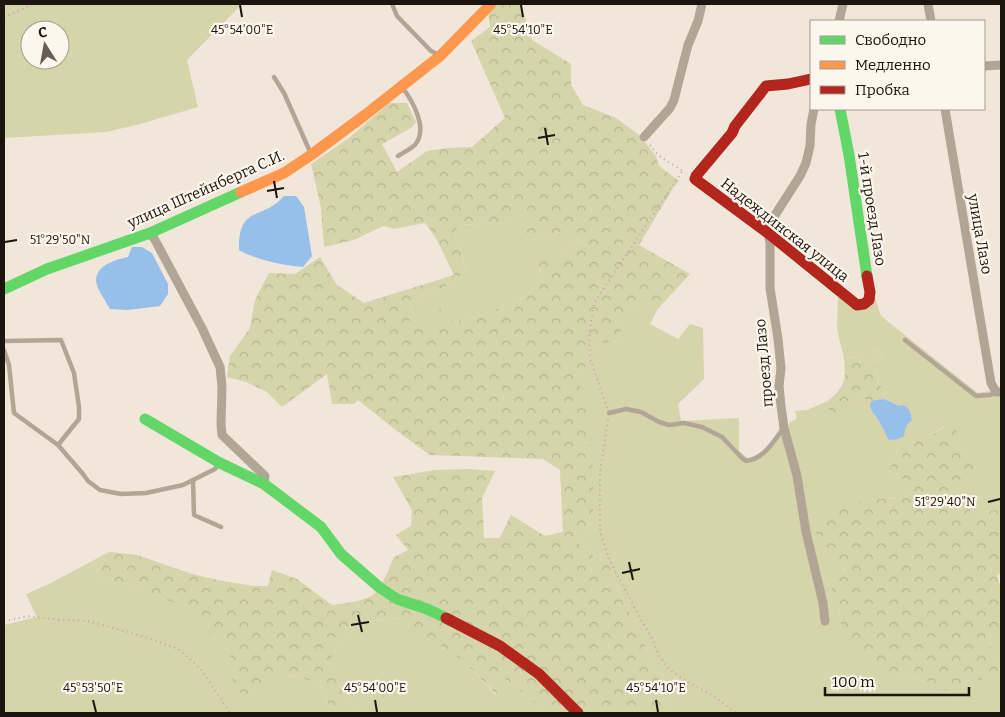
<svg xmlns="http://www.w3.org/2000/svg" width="1005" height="717" font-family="Bitter,serif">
  <defs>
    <pattern id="forest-crowns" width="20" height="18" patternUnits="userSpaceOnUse" patternTransform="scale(1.25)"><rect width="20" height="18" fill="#d5d4aa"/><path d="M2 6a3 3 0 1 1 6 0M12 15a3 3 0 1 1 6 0" fill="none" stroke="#b6b591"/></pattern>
  </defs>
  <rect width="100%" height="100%" fill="#f0e6d9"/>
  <path fill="#d5d4aa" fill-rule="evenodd" d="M 4,4 L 242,4 L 187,60 L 198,107 L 140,124 L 106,132 L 4,138 ZM 30,30 L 60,30 L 60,60 L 30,60 Z
    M 519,214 L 528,222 L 526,241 L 569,230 L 582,239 L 571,246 L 563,256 L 539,266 L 543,279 L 522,299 L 482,314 L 453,322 L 436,323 L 404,331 L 422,296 L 446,286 L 465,273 L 462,251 L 453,234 L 460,225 L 501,223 Z
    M 874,295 L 881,316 L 978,393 L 990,391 L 996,396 L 1001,395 L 1001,509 L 972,514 L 962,492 L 971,453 L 953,446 L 949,440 L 957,431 L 943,427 C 930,436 914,442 899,447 L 889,470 L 892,477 L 906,480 L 911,494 L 904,499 L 894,498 L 853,503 L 836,557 L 846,572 L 825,580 L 839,599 L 840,619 L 893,674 L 929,682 L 959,698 L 974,682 L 1001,673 L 991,655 L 990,631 L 1001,636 L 1001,713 L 669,713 L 665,691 L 649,656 L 635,620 L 625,606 L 609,564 L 592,555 L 579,544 L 593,519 L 578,377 L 589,360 L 590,345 L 619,341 L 626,308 L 652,302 L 657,310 L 650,324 L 678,339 L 690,324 L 703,328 L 704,379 L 678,404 L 681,421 L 739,418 L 739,451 L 748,458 C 763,455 774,440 780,427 L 787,428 L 790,422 L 797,419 L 795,411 L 807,410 L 828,401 L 830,415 L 852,408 L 863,397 L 870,403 C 870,412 875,414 879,421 C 882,425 883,429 885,433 L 906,426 L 912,419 L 911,412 L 884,399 L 883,389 L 878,382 L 876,370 L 882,355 L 876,349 L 874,358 L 869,366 L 860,357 L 844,358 L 837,329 L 838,297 L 858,308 Z
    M 109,552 L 95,576 L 137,587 L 171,602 L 198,610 L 207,633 L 230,653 L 228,667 L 248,695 L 287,674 L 311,681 L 325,690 L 330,713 L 4,713 L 4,625 L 37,617 L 26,594 L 49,584 Z
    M 401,618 L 464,662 L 496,695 L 497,673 L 515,686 L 546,713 L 353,713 L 357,713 L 340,686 L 329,663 L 343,636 L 374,620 Z"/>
  <path fill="url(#forest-crowns)" fill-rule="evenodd" d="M 495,4 L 521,4 L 532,40 L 571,64 L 571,85 L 583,105 L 616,118 L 639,135 L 656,156 L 659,166 L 679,181 L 673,188 L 639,245 L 690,274 L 657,310 L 652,302 L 626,308 L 619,341 L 590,345 L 589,360 L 578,377 L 587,415 L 593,469 L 593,519 L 579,544 L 592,555 L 609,564 L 625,606 L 635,620 L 649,656 L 665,691 L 669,713 L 546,713 L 515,686 L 497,673 L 497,695 L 464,662 L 400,618 L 374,620 L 343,636 L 329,663 L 340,686 L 357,713 L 330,713 L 325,690 L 311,681 L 288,674 L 248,695 L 237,691 L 228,667 L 230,653 L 207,633 L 197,610 L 171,602 L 137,587 L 95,576 L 109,552 L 137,555 L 192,574 L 222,581 L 254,586 L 268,586 L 272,570 L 297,579 L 332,605 C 344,603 367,602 376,592 C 384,583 389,568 394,557 L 408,550 L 396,535 L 411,526 L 412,510 L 393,477 L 435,470 L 467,469 L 495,471 L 482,498 L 484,538 L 500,538 L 511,515 L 545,536 L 563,532 L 560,470 L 543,459 L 430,455 L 393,428 L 358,400 L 354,404 L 332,404 L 327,374 L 282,407 L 267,392 L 246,382 L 227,377 L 230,356 L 250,328 L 255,300 L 269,273 L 295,274 L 320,257 L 337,285 L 364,303 L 454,275 L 436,238 L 425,223 L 394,229 L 383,226 L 354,240 L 324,247 L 321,208 L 311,164 L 349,138 L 389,103 L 407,103 L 416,122 L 411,128 L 382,144 L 397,172 L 427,151 L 447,148 L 472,147 L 505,118 L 471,41 L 490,27 L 488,11 ZM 519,214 L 527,222 L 520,237 L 526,241 L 569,230 L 581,240 L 571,246 L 563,256 L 538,255 L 539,266 L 543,279 L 522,299 L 482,314 L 453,322 L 439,308 L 436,323 L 405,330 L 422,296 L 446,286 L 465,273 L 462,251 L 453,234 L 460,225 L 501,223 Z
    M 875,349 L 882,355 L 876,370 L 878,382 L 883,389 L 884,399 L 875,400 L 870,403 L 863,397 L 852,408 L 841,417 L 830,415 L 828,401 C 846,385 846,381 844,358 L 860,357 L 869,366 L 874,358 Z
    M 953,424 L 957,431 L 949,440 L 953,446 L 971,453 L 981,466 L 962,492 L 972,514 L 1001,509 L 1001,572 L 997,576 L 1001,589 L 1001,636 L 990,632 L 991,655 L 1001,673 L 974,682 L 959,698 L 929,682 L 893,674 L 868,663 L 848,646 L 840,619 L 839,599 L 825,580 L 846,571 L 813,529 C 815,525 817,519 821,516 C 838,502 883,497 904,499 L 911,494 L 906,480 L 892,477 L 889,470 L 899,447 C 911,443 922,438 934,433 C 941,429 945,426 953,424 Z"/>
  <path fill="#96bfea" d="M 284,196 L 296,196 L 304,207 L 312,256 L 303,267 C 284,266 254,259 239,250 C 238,204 263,221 284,196 Z
    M 132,247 L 142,247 L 152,253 L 168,284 L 168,294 L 160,306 L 128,310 L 110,309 C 106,302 96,288 96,280 C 97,264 116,260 128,257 Z
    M 884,399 L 899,406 L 903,405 C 910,409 911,412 912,420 L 906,426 L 904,436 L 898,439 L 889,440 C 885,434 883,427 879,421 C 875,414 870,412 870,403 L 875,400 Z"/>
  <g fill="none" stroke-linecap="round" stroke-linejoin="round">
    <path stroke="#b7ada1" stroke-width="2" stroke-dasharray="1 4" stroke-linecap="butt" d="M 4,17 L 34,4
      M 650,145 L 659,156 L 683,171
      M 607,408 L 590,358 L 589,337 L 594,303 L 683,170
      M 608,420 L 600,472 L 600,531 L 609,559 L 641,620 L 651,636 L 658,654 L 670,670 L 686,681 L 712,695 L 736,713
      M 4,621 L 28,616 L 61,620 L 89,621 L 148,638 L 178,649 L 188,657 L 203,672 L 230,713"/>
    <path stroke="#b1a595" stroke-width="4.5" d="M 392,4 L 397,16 L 431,51 L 439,55
      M 274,77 L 284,93 L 311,154
      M 398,156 C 404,152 414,148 417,142 C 427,126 412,100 402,87
      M 905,340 L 976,396 L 990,395 L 996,392
      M 4,341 L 61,340 L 74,373 L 79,407 L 79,419 L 58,445 L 83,474 L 88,481 L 100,490 L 121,494 L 146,493 L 183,485 L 215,469 L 219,464
      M 4,350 L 9,365 L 14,413 L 58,445
      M 609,413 L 626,409 L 641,412 L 659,422 L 669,425 L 684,423 L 702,427 L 722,437 L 742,458 L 746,461 C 764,459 773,442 783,429
      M 193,480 L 194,515 L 221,527"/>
    <path stroke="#b1a595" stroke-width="9" d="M 928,4 L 931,21
      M 839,21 L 843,4
      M 984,66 L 1001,65
      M 814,109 L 811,124 L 810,146 L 806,163 L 800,176 L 770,223 L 768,233 L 770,243 L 770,288 L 778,339 L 781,368 L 779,386 L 781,406 L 784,428 L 797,476 L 806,532 L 823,603 L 825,621
      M 945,109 L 991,383 L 996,392 L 1001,392
      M 644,137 L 670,108 L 674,100 L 688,45 L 698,21 L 702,4
      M 150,233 L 155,240 L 202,328 L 220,367 L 222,387 L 221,424 L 222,435 L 265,476 L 264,484"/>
    <path stroke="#63d668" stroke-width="11" d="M 840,109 L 849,155 L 867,276
      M 4,289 L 47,269 L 150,233 L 241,192
      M 145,419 L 220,463 L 264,484 L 321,527 L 341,554 L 379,587 L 397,599 L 427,609 L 446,618"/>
    <path stroke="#ff974d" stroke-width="11" d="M 241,192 L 284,173 L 311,155 L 365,115 L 440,56 L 491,4"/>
    <path stroke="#b3261e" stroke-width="11" d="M 811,79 L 788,84 L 766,86 L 735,126 L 732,133 L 696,176 L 695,179 L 768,233 L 857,305 L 864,304 L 869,300 L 870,292 L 867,276
      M 446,618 L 500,646 L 539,674 L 578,713"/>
  </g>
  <path fill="none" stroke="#1b150d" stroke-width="2" d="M 240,5 L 242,17M 521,5 L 523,17M 545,128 L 548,145M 538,138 L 555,135M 274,181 L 277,198M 267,191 L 284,188M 5,242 L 17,240M 988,502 L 1000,499M 629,562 L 633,580M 622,573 L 640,569M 358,615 L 362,632M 351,625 L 369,622M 93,700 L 96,712M 375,700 L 377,712M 656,700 L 658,712"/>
  <g text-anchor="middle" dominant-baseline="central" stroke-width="4.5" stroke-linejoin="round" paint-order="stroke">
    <g font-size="15" fill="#1b150d" stroke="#fdf6ed">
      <text transform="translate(206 189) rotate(-24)">улица Штейнберга С.И.</text>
      <text transform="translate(872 209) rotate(81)">1-й проезд Лазо</text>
      <text transform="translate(785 230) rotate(38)">Надеждинская улица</text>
      <text transform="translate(980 234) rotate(80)">улица Лазо</text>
      <text transform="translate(764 363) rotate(-95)">проезд Лазо</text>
    </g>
  </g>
  <g font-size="12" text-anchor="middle" fill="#1b150d" stroke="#fdf6ed" stroke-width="4.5" stroke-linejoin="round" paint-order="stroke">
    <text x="523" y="34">45°54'10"E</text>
    <text x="242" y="34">45°54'00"E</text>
    <text x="60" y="244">51°29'50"N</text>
    <text x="945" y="506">51°29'40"N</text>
    <text x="93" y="692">45°53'50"E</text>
    <text x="375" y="692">45°54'00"E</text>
    <text x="656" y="692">45°54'10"E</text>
  </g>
  <rect width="1005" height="717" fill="none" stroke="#1b150d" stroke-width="10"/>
  <rect x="810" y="20" width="175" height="90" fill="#fdf6ed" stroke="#a39c93"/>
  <rect x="820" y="36" width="25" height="8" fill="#63d668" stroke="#a39c93"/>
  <text x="855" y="45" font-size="15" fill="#1b150d">Свободно</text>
  <rect x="820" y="61" width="25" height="8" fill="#ff974d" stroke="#a39c93"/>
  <text x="855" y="70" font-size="15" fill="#1b150d">Медленно</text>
  <rect x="820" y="86" width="25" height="8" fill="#b3261e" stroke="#a39c93"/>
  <text x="855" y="95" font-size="15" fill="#1b150d">Пробка</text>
  <g transform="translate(45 45) rotate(349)"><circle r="24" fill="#fdf6ed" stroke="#a39c93"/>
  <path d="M0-4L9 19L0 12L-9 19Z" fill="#665e54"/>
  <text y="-8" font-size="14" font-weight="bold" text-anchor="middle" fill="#1b150d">С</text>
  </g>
  <path d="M825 687v8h144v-8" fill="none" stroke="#1b150d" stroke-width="2.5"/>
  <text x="832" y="687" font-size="15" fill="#1b150d" stroke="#fdf6ed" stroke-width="4" paint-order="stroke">100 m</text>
</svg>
